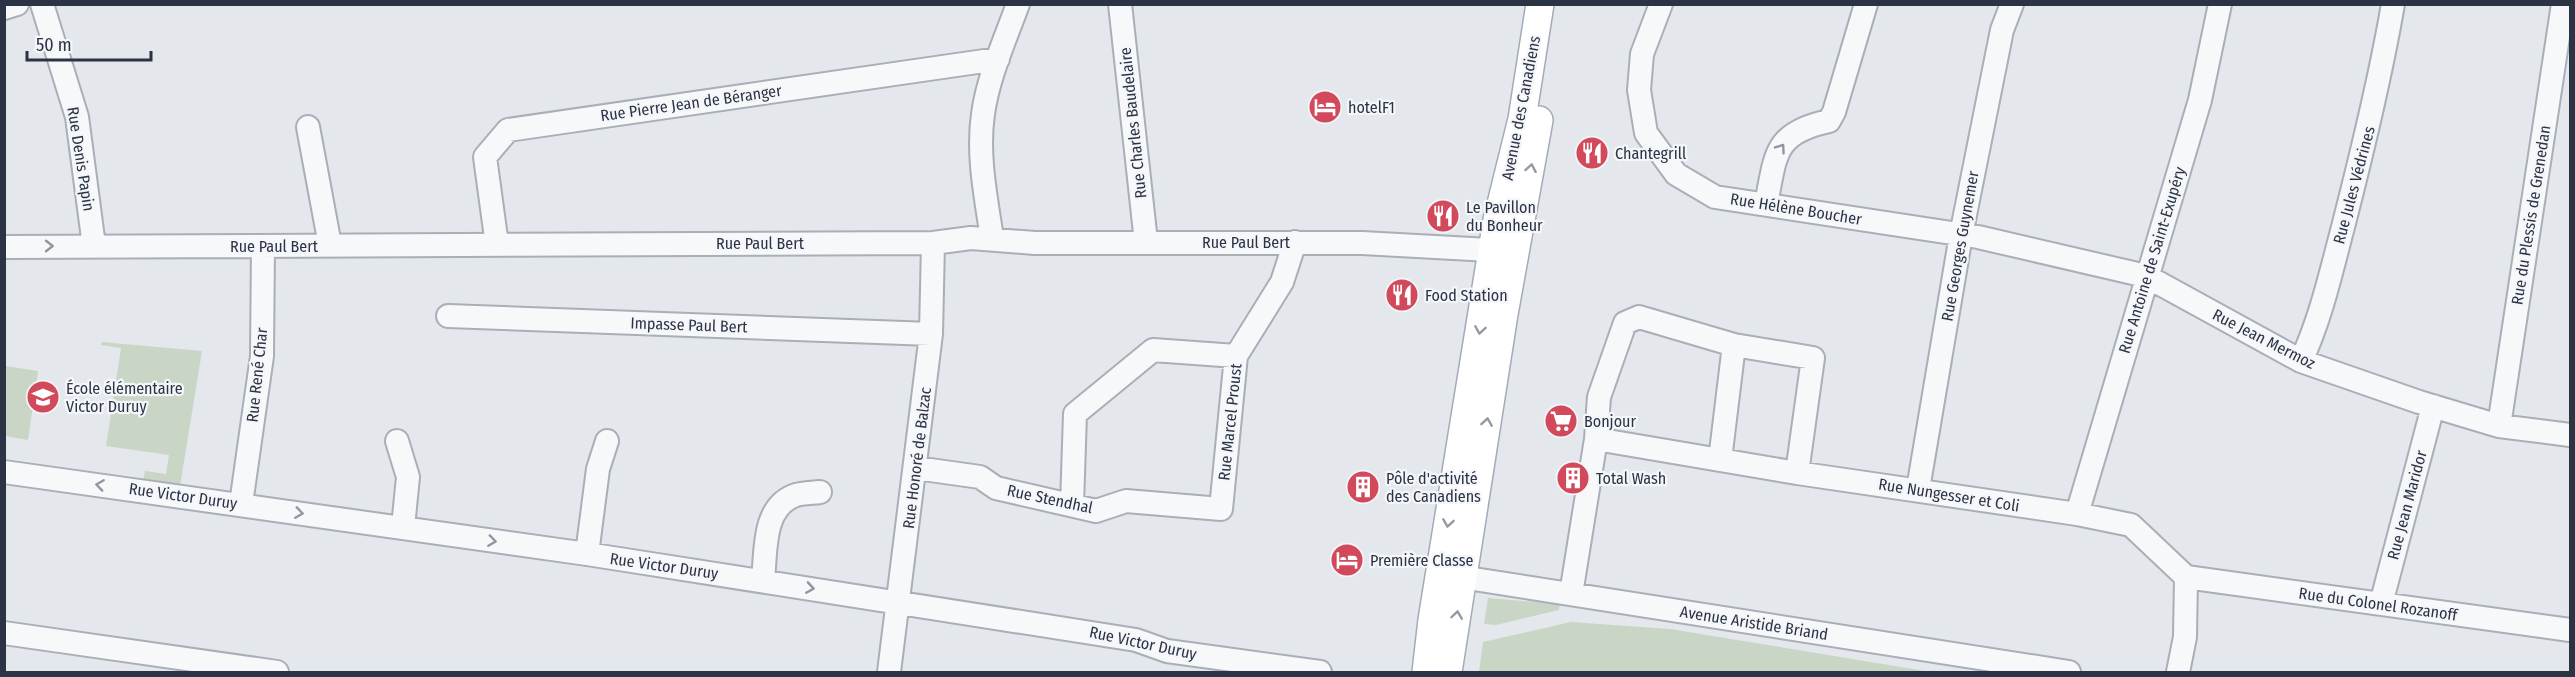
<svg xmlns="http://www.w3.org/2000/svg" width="2575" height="677" font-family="'Fira Sans Condensed',sans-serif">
  <rect width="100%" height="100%" fill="#e4e7ec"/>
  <path fill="#c9d6c5" d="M 102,342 L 202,351 L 180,486 L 143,481 L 145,471 L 166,474 L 169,455 L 106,446 L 121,348 L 101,345 Z
    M 5,366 L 38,371 L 28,440 L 5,436 Z
    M 1488,598 L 1560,604 L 1559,610 L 1496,625 L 1484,624 Z
    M 1571,622 L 1670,629 L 1931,672 L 1479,672 L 1483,642 Z"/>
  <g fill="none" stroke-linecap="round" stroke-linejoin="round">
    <g stroke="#a9aeb7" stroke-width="26">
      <path id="minor" d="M 42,4 L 77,117 L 94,246
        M 1120,4 L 1146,242
        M 1661,4 L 1642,54 L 1639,90 L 1646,133 L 1676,174 L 1715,197 L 1978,237 L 2146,276 L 2301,361 L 2419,402 L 2499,426 L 2570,435
        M 4,8 L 17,4
        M 308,127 L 330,245
        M 1766,204 C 1776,155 1773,133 1829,121 L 1834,112 L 1866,4
        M 992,238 C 986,198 977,155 983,114 C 988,77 1005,40 1018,4
        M 497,245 L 485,157 L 508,130 L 998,59
        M 4,247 L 933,243 L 971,238 L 1035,243 L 1362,243 L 1508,251
        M 448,316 L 931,334
        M 2301,361 C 2321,318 2331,272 2343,227 C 2362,153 2380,80 2393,4
        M 2499,426 L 2563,4
        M 1596,439 L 1797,473 L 2077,514 L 2131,525 L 2186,577 L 2185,637 L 2178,672
        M 397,441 L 408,477 L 403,527
        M 1720,460 L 1734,345
        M 916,468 L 980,477 L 996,488 L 1096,511 L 1126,501 L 1221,509 L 1236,356 L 1282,282 L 1295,242
        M 4,472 L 587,554 L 1136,640 L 1167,651 L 1320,672
        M 1918,489 L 1961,235 L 2002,30 L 2012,4
        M 241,504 L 262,356 L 263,246
        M 1072,505 L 1075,414 L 1153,350 L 1236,356
        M 2077,514 L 2200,100 L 2220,4
        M 587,554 L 598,469 L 607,441
        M 1448,575 L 2069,672
        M 2186,577 L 2570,630
        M 763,581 C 766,552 762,506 796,495 C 803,493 812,493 820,492
        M 1571,594 L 1596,439 L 1599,397 L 1625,323 L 1639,317 L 1734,345 L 1813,358 L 1797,473
        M 2381,604 L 2433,406
        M 4,633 L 277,672
        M 889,672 L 931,334 L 933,243"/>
    </g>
    <g stroke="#a3abb8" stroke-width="30">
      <path id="major" d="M 1426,672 L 1432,620 L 1497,220 L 1522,119 L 1540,4
        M 1448,672 L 1504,314 L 1539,120"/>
    </g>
    <use href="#minor" stroke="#f7f8fa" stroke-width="22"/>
    <use href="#major" stroke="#fff" stroke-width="27"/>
  </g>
  <defs><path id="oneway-chevron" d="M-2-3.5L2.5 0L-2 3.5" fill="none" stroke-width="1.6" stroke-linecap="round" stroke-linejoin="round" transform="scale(1.5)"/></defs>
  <g stroke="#9196a0">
    <use href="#oneway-chevron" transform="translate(1781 148) rotate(-55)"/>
    <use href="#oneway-chevron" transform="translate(49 246)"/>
    <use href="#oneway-chevron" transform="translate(100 485) rotate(-172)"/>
    <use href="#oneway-chevron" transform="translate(299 513) rotate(8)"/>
    <use href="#oneway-chevron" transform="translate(492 541) rotate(8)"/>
    <use href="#oneway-chevron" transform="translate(810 588) rotate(9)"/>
  </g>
  <g stroke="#959aa2">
    <use href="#oneway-chevron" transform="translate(1531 168) rotate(-80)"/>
    <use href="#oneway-chevron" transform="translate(1480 330) rotate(99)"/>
    <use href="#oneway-chevron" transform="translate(1487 422) rotate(-81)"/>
    <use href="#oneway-chevron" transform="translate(1448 523) rotate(99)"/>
    <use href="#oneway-chevron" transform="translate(1457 615) rotate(-82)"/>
  </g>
  <defs>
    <g id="hotel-disc" transform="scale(1.725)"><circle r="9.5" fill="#d1495b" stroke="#f4f6f9"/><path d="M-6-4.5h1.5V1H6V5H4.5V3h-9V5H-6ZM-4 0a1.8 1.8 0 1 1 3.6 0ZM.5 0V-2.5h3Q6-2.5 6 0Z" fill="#fff"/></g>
    <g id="restaurant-disc" transform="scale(1.725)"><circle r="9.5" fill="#d1495b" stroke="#f4f6f9"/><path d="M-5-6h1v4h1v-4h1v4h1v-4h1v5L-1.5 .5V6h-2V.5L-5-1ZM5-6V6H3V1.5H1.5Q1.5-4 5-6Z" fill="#fff"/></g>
    <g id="school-disc" transform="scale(1.725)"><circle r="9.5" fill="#d1495b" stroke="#f4f6f9"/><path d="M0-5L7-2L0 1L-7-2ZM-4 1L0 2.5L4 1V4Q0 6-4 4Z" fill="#fff"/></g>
    <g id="supermarket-disc" transform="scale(1.725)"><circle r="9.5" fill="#d1495b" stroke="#f4f6f9"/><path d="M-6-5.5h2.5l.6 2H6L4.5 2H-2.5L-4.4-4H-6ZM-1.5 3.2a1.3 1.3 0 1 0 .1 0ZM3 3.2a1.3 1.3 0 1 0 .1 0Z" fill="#fff"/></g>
    <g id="building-disc" transform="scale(1.725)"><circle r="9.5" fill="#d1495b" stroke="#f4f6f9"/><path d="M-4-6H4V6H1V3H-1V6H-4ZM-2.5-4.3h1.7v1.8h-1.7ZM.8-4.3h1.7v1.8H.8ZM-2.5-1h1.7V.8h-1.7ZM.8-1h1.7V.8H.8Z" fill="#fff"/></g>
  </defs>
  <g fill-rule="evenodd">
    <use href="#hotel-disc" x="1325" y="107"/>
    <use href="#restaurant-disc" x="1592" y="153"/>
    <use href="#restaurant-disc" x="1443" y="216"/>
    <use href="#restaurant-disc" x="1402" y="295"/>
    <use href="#school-disc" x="43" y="397"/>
    <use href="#supermarket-disc" x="1561" y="421"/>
    <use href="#building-disc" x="1573" y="478"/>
    <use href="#building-disc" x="1363" y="487"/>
    <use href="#hotel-disc" x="1347" y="560"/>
  </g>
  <g text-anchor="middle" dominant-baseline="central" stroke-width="4.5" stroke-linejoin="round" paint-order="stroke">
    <g font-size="16" fill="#2b3445" stroke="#f4f6f9">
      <text transform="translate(691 103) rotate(-8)">Rue Pierre Jean de Béranger</text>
      <text transform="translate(1521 108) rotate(-79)">Avenue des Canadiens</text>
      <text transform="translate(1133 123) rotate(-96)">Rue Charles Baudelaire</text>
      <text transform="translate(81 159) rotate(81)">Rue Denis Papin</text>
      <text transform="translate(2354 185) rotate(-75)">Rue Jules Védrines</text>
      <text transform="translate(1796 209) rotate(9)">Rue Hélène Boucher</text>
      <text transform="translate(2531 215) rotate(-81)">Rue du Plessis de Grenedan</text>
      <text x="1246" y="242">Rue Paul Bert</text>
      <text x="760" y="243">Rue Paul Bert</text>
      <text x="274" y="246">Rue Paul Bert</text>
      <text transform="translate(1960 246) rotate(-80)">Rue Georges Guynemer</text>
      <text transform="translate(2152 260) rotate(-73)">Rue Antoine de Saint-Exupéry</text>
      <text transform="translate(689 325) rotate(2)">Impasse Paul Bert</text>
      <text transform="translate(2264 339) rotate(27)">Rue Jean Mermoz</text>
      <text transform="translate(257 375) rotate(-84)">Rue René Char</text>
      <text transform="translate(1230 422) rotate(-84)">Rue Marcel Proust</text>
      <text transform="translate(917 458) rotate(-83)">Rue Honoré de Balzac</text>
      <text transform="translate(1949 495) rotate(9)">Rue Nungesser et Coli</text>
      <text transform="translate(183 496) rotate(8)">Rue Victor Duruy</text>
      <text transform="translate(1050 499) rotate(12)">Rue Stendhal</text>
      <text transform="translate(2407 505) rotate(-75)">Rue Jean Maridor</text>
      <text transform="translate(664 566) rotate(8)">Rue Victor Duruy</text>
      <text transform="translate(2378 604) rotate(8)">Rue du Colonel Rozanoff</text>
      <text transform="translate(1754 623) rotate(9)">Avenue Aristide Briand</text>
      <text transform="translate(1143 643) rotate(12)">Rue Victor Duruy</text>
    </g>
    <g font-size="16" fill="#2b3445" stroke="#f4f6f9" text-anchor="start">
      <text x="1348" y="107">hotelF1</text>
      <text x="1615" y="153">Chantegrill</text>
      <text x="1466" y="207">Le Pavillon<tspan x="1466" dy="18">du Bonheur</tspan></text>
      <text x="1425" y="295">Food Station</text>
      <text x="66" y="388">École élémentaire<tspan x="66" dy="18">Victor Duruy</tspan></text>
      <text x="1584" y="421">Bonjour</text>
      <text x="1386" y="478">Pôle d'activité<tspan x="1386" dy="18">des Canadiens</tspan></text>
      <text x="1596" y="478">Total Wash</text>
      <text x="1370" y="560">Première Classe</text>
    </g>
  </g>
  <rect width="2575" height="677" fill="none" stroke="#2b3445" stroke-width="12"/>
  <path d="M27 51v9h124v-9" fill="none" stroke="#2b3445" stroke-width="3"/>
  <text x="36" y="51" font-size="18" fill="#2b3445" stroke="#f4f6f9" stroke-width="4.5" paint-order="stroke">50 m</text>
</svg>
